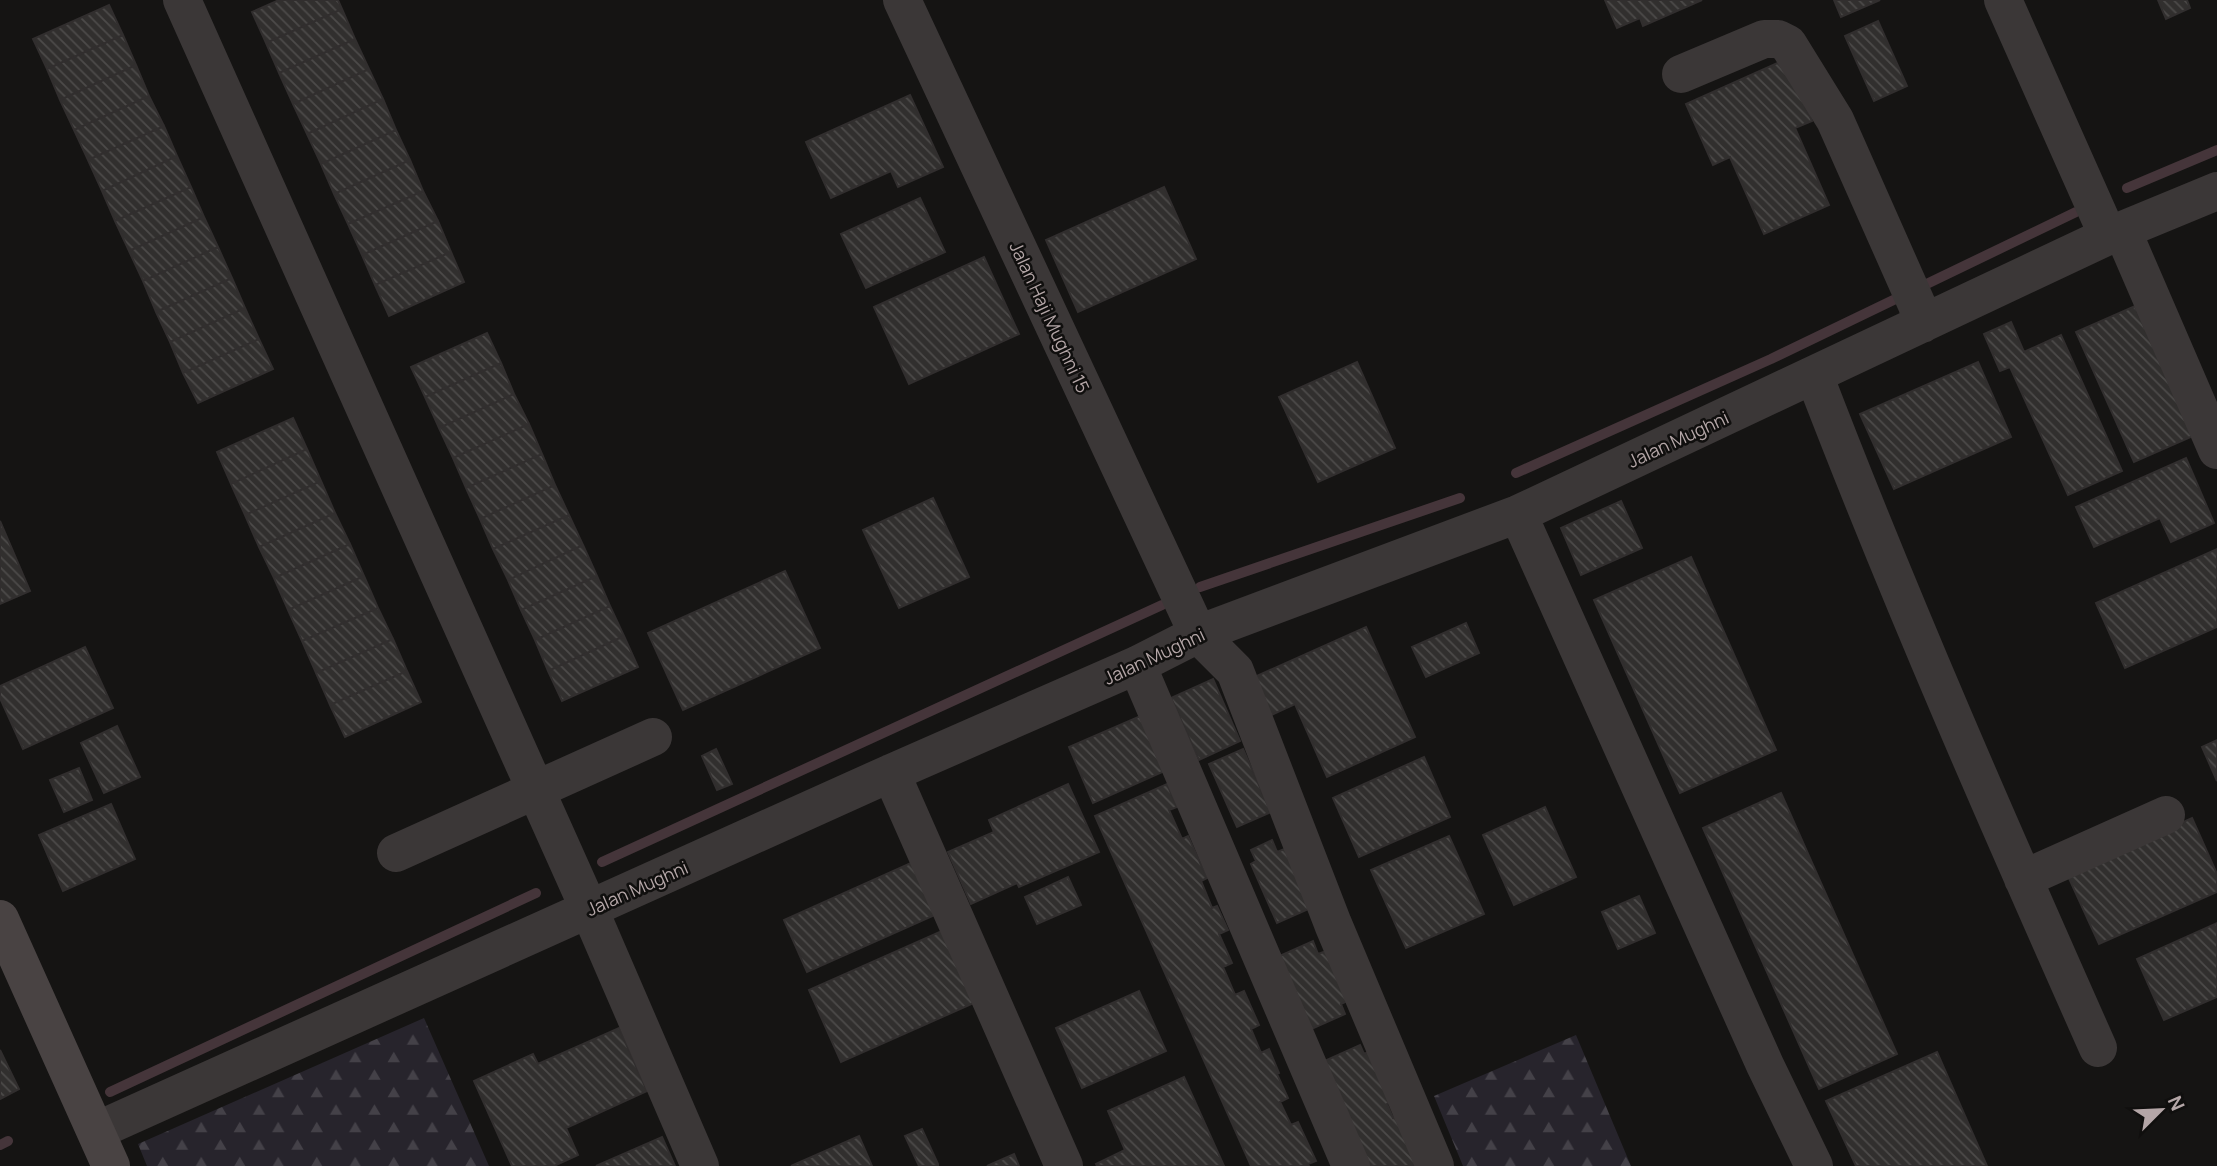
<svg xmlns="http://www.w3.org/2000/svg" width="2217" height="1166" font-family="Manrope,sans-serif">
  <defs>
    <pattern id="forest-firs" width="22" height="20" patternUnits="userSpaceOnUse" patternTransform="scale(1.75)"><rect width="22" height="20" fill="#27242c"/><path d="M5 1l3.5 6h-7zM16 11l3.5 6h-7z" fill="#444148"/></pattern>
    <pattern id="building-back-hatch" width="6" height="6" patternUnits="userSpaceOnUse" patternTransform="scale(1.75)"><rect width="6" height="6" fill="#312f2e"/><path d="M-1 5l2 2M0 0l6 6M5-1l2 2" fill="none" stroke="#4c4a49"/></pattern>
  </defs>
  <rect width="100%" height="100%" fill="#151413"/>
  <path fill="url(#forest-firs)" d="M 424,1018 L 489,1166 L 147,1166 L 138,1144 Z
    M 1576,1035 L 1631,1166 L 1463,1166 L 1434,1096 Z"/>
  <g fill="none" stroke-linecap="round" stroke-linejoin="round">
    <path stroke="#45353a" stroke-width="10" d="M 2127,188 L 2217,150
      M 1516,473 L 1771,359 L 2076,212
      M 1200,587 L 1460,498
      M 602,862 L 1162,605
      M 110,1092 L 536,893
      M 0,1145 L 8,1141"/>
  </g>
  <path fill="url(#building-back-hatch)" stroke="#312e2e" stroke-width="2" d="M 279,0 L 338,0 L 342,9 L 266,43 L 252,12 Z
    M 1605,0 L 1702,0 L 1643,26 L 1640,18 L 1617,28 Z
    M 1834,0 L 1880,0 L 1841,17 Z
    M 2158,0 L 2187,0 L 2190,8 L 2166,19 Z
    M 109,5 L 123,35 L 47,69 L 33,39 Z
    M 342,9 L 355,39 L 279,73 L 266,43 Z
    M 1878,21 L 1907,86 L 1874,101 L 1845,36 Z
    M 123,35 L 136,65 L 60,100 L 47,69 Z
    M 355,39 L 369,69 L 293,104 L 279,73 Z
    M 1784,60 L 1812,121 L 1795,128 L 1829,205 L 1764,234 L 1730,157 L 1713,165 L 1686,104 Z
    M 136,65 L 149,96 L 74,130 L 60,100 Z
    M 369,69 L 383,99 L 307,134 L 293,104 Z
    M 910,95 L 943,167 L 898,187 L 891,171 L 831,198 L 806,142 Z
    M 149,96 L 164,126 L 88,160 L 74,130 Z
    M 383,99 L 396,130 L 321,164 L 307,134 Z
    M 164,126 L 177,156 L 102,191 L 88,160 Z
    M 396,130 L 410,160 L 334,194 L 321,164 Z
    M 177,156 L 191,187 L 115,221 L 102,191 Z
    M 410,160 L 423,191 L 348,224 L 334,194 Z
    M 191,187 L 204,217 L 129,251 L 115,221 Z
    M 1164,187 L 1196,259 L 1078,312 L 1046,240 Z
    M 423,191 L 438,221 L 362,255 L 348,224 Z
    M 920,198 L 945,252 L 866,288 L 841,234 Z
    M 204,217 L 218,247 L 143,281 L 129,251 Z
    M 438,221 L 451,252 L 375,285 L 362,255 Z
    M 218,247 L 232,278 L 156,312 L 143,281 Z
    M 451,252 L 464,282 L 389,316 L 375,285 Z
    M 984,257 L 1019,334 L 909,384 L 874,307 Z
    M 232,278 L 245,308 L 170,342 L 156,312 Z
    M 2135,306 L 2193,436 L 2134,462 L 2076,332 Z
    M 245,308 L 259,339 L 183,373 L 170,342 Z
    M 2011,322 L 2024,352 L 2061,335 L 2122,471 L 2068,495 L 2010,367 L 2000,371 L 1984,334 Z
    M 487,333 L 501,363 L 425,397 L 411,367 Z
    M 259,339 L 273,369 L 198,403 L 183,373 Z
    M 1357,362 L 1395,448 L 1318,482 L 1279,397 Z
    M 1978,362 L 2011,437 L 1894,489 L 1860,414 Z
    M 501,363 L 514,394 L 439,428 L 425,397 Z
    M 514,394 L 529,424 L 453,458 L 439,428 Z
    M 293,418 L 307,449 L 231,484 L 217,452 Z
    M 529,424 L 542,454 L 466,488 L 453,458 Z
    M 307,449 L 321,481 L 245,515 L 231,484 Z
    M 542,454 L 555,485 L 480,519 L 466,488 Z
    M 2186,458 L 2214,523 L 2171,542 L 2160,518 L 2094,547 L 2076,507 Z
    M 321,481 L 335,513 L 259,547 L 245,515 Z
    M 555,485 L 569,515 L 493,549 L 480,519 Z
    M 933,498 L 969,577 L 899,608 L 863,530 Z
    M 1621,501 L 1642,548 L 1581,575 L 1561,528 Z
    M 335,513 L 350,544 L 274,578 L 259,547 Z
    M 569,515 L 583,545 L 508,580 L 493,549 Z
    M 0,521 L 30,591 L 0,604 Z
    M 350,544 L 364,576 L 288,610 L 274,578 Z
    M 583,545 L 597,576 L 521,610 L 508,580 Z
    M 2217,549 L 2217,627 L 2125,668 L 2096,603 Z
    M 1691,557 L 1776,750 L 1680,793 L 1594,600 Z
    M 785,571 L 820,648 L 683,710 L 648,633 Z
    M 364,576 L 378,608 L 302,641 L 288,610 Z
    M 597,576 L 610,606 L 535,640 L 521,610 Z
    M 610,606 L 624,636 L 548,671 L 535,640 Z
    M 378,608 L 393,639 L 316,673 L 302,641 Z
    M 1466,623 L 1479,653 L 1426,677 L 1412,647 Z
    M 1366,627 L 1415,737 L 1327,777 L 1295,704 L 1267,717 L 1250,679 Z
    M 624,636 L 638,667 L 562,701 L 548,671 Z
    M 393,639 L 407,671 L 330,705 L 316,673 Z
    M 85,647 L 113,708 L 23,749 L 0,698 L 0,686 Z
    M 407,671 L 421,702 L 345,737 L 330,705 Z
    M 1213,679 L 1240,741 L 1199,760 L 1171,698 Z
    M 1145,714 L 1169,769 L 1093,803 L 1069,747 Z
    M 117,726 L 140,777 L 104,793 L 81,743 Z
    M 2217,740 L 2217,781 L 2202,747 Z
    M 716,749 L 732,784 L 717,790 L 702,756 Z
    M 1243,749 L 1271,812 L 1237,827 L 1209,764 Z
    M 1424,757 L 1450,817 L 1359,857 L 1333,798 Z
    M 79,768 L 92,800 L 64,812 L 50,780 Z
    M 1068,784 L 1099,852 L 1019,887 L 1017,883 L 971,904 L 948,852 L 994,832 L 989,820 Z
    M 1167,784 L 1177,807 L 1169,810 L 1182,839 L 1188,836 L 1207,878 L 1201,881 L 1212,908 L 1217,906 L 1228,930 L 1219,934 L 1232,963 L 1223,967 L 1235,995 L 1244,991 L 1259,1025 L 1251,1029 L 1261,1053 L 1269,1049 L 1279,1073 L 1277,1074 L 1288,1098 L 1280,1102 L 1291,1125 L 1298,1122 L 1316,1161 L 1308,1164 L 1309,1166 L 1251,1166 L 1095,816 Z
    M 1781,793 L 1897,1054 L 1819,1089 L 1703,828 Z
    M 111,804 L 135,859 L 63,891 L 39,835 Z
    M 1545,807 L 1576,877 L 1514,905 L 1483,835 Z
    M 2192,818 L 2217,874 L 2217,892 L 2099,944 L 2067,874 Z
    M 1449,836 L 1484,914 L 1406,948 L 1371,870 Z
    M 1272,840 L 1277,852 L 1287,848 L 1313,907 L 1277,923 L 1251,864 L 1256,861 L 1251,850 Z
    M 913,862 L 937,914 L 807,972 L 784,920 Z
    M 1068,877 L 1081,905 L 1037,924 L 1025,897 Z
    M 1639,896 L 1655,933 L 1618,949 L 1602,912 Z
    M 2217,923 L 2217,997 L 2164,1020 L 2137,959 Z
    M 944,930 L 976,1002 L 841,1062 L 809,990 Z
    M 1313,941 L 1318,954 L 1329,950 L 1351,999 L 1341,1004 L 1345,1014 L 1307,1031 L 1275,958 Z
    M 1139,991 L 1166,1051 L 1082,1088 L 1056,1028 Z
    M 619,1028 L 647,1091 L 566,1128 L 578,1155 L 554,1166 L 512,1166 L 474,1081 L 533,1054 L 538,1064 Z
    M 1360,1045 L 1364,1054 L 1373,1050 L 1396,1100 L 1387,1104 L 1393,1118 L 1402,1114 L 1422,1166 L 1366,1166 L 1320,1063 Z
    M 0,1050 L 19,1089 L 0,1099 Z
    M 1937,1052 L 1987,1166 L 1856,1166 L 1826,1101 Z
    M 1184,1077 L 1224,1166 L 1097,1166 L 1096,1164 L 1125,1150 L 1108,1111 Z
    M 922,1129 L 938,1164 L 938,1166 L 919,1166 L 905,1136 Z
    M 859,1136 L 872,1166 L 791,1166 Z
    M 662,1137 L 675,1166 L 596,1166 Z
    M 1014,1154 L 1019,1166 L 987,1166 Z"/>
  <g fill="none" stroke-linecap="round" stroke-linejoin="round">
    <path stroke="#3b3737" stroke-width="38" d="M 182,0 L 589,909 L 700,1166
      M 902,0 L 1198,634 L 1235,671 L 1333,924 L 1435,1166
      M 2003,0 L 2108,236
      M 1681,74 L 1764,39 L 1778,39 L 1788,44 L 1835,120 L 1917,305 L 1922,324
      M 2122,230 L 2217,450
      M 1814,375 C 1901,602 1999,825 2098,1048
      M 1518,514 L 1765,1065 L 1814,1166
      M 1137,665 L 1351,1166
      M 891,773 L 1064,1166
      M 396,853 L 653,737
      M 2023,879 L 2166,815
      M 96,1131 L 891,773 L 1137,665 L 1198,634 L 1518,514 L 2108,236 L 2217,191"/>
    <path stroke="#494343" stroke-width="38" d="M 0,919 L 111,1166"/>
  </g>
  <g text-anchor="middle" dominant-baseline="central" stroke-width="5" stroke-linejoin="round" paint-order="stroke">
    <g font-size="18" fill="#b4a6a7" stroke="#100f0e">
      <text transform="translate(1050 317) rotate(65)">Jalan Haji Mughni 15</text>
      <text transform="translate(1678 439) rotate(-25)">Jalan Mughni</text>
      <text transform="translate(1154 656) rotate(-25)">Jalan Mughni</text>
      <text transform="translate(637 888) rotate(-24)">Jalan Mughni</text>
    </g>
  </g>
  <g transform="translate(2161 1110) rotate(66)" stroke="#100f0e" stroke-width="5" paint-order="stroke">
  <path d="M0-5L12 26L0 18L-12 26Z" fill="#b4a6a7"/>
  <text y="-10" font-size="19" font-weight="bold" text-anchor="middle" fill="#b4a6a7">N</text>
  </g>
</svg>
